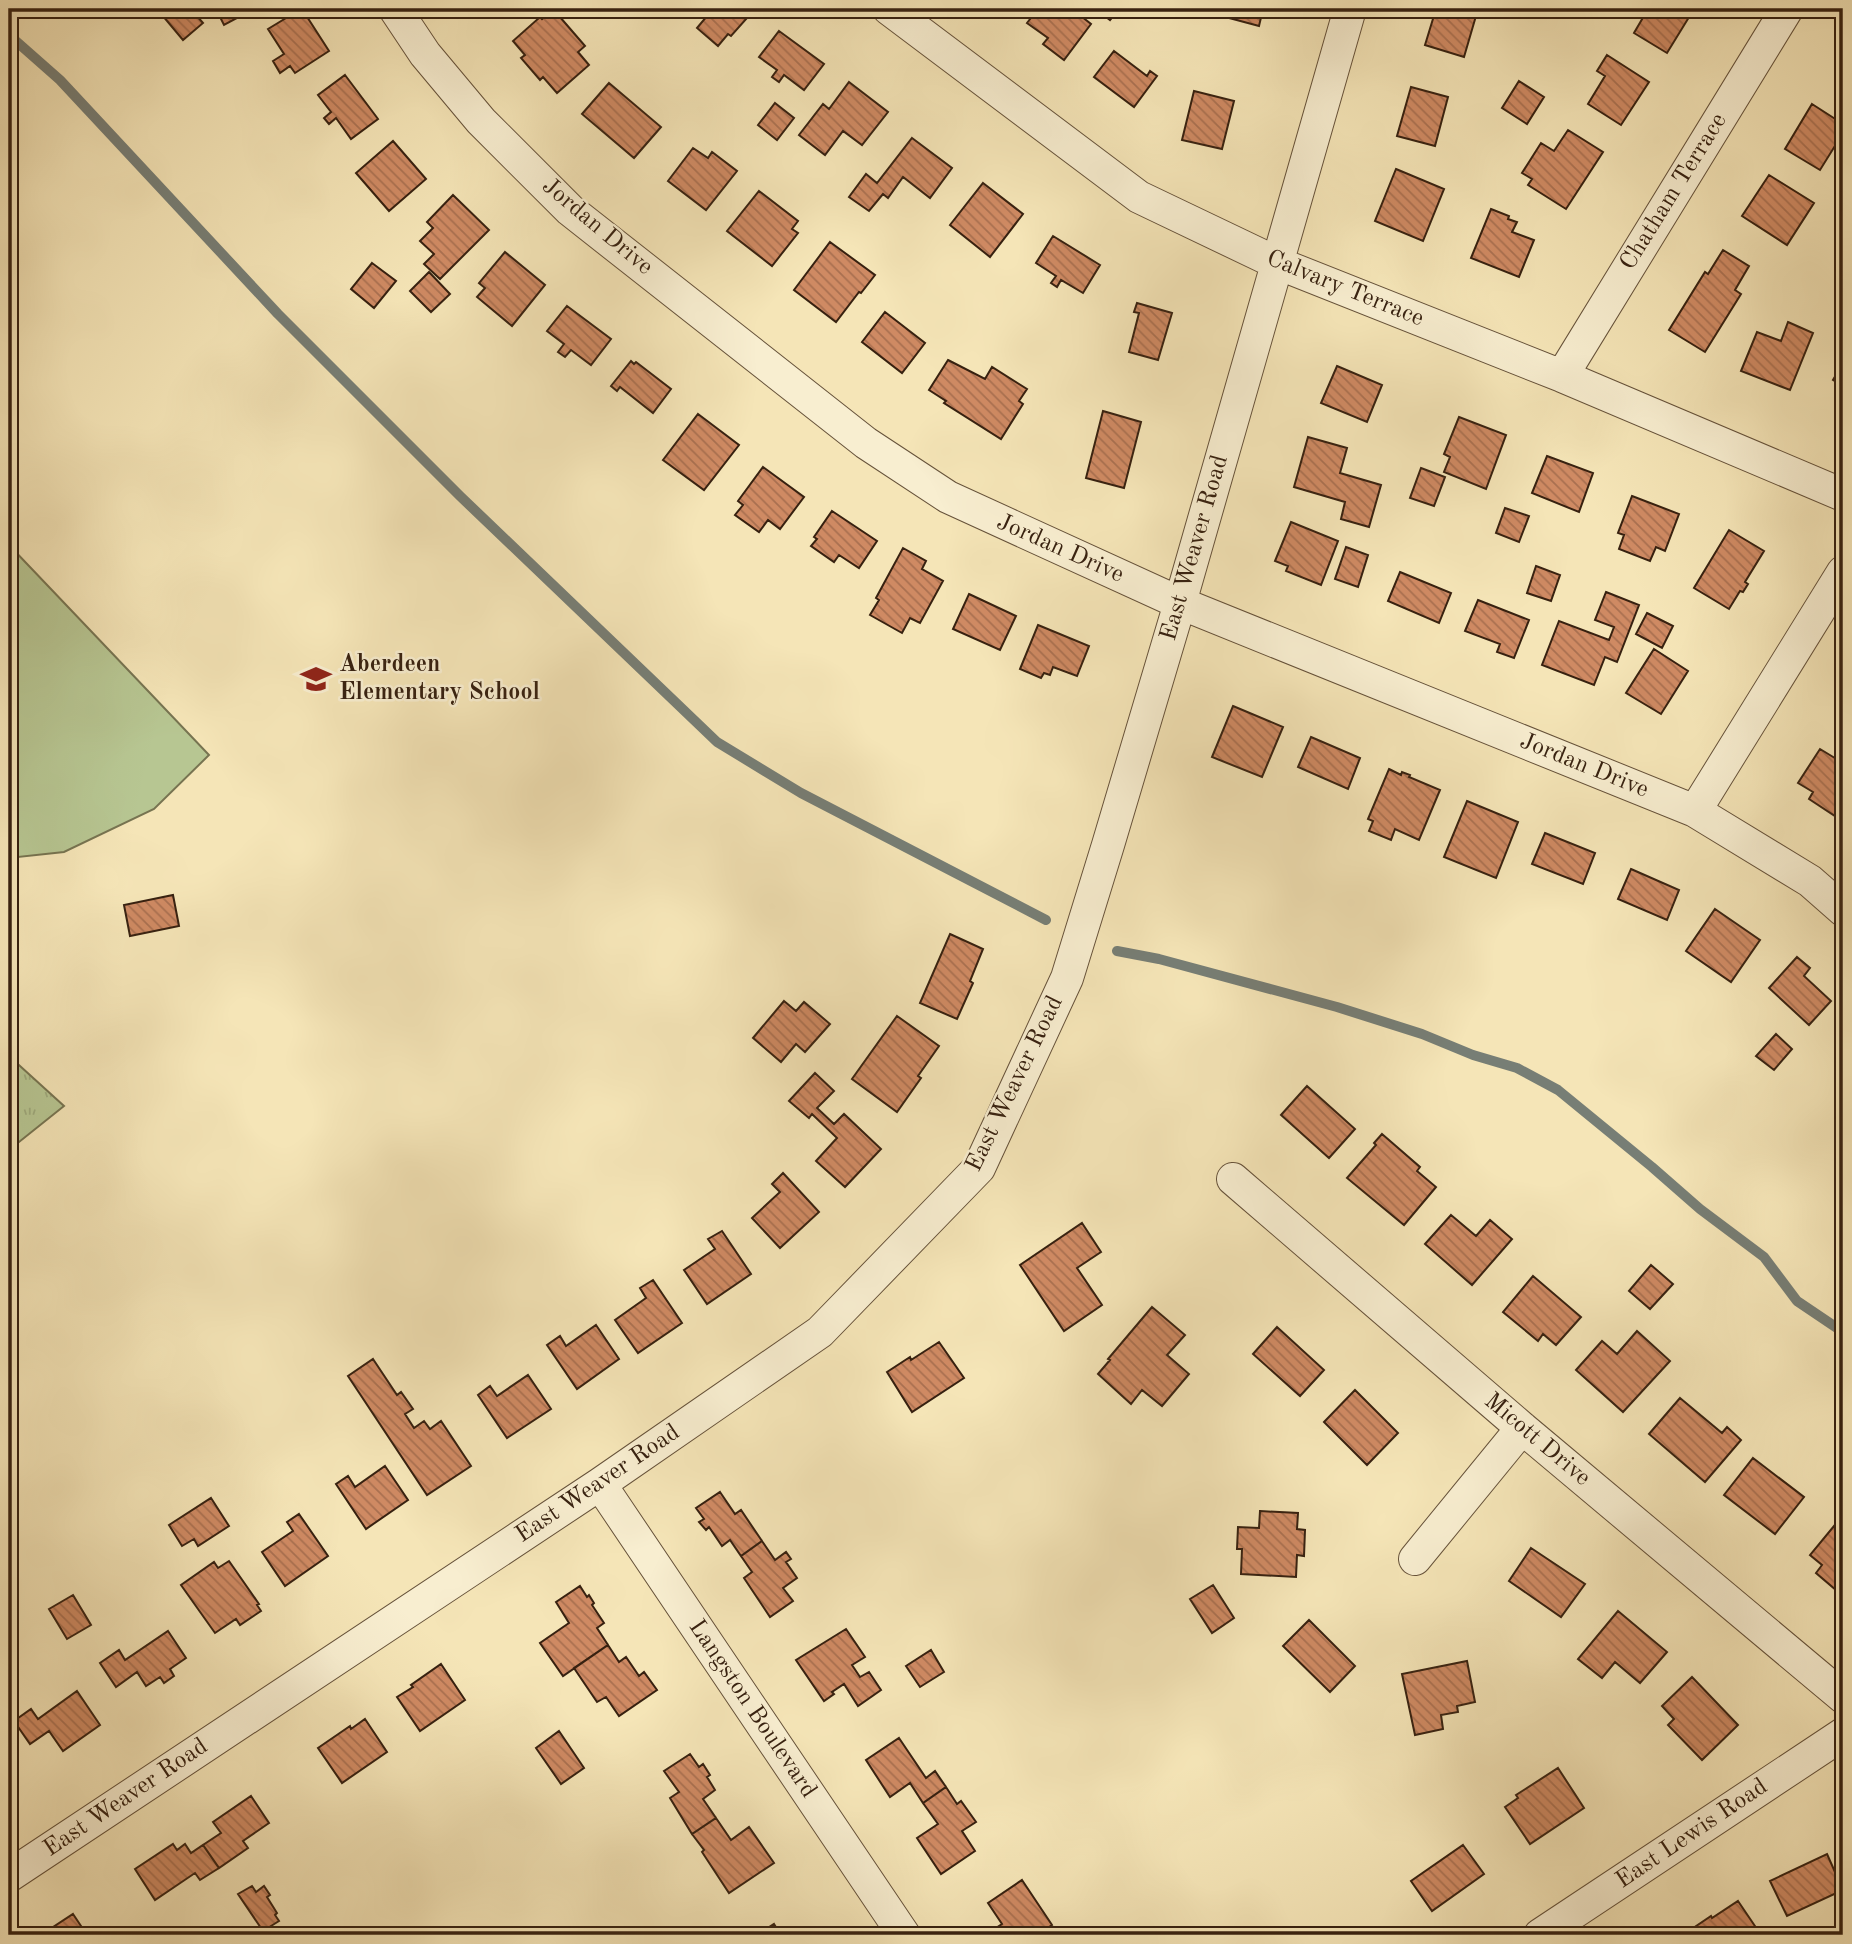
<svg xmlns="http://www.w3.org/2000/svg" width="1852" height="1944" font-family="'Old Standard TT',serif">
  <defs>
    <pattern id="grass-tufts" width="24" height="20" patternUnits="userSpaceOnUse" patternTransform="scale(1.75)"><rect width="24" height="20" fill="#b7c692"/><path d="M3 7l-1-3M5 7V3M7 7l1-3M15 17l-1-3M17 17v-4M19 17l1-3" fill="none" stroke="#9eaa7d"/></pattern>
    <pattern id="building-back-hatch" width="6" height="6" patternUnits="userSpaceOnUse" patternTransform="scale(1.75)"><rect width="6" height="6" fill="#cf8a63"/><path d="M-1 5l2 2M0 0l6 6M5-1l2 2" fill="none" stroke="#a97050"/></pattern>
  </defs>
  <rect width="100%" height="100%" fill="#f5e5b7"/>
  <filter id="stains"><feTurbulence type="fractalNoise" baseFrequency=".00286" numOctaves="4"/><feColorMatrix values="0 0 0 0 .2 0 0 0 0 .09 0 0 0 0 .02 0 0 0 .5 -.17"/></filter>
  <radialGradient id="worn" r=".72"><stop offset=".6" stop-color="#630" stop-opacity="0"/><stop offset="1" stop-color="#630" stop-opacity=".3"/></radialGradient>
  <path fill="url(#grass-tufts)" stroke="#777451" stroke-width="2" d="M 9,1056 L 64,1106 L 9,1150 Z"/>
  <path fill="#b7c692" stroke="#777451" stroke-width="2" d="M 9,545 L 209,755 L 154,809 L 64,852 L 9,858 Z"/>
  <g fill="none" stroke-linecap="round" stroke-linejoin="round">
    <path stroke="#777e75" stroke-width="10" d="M 9,35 L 60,80 L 278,314 L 460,496 L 717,742 L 801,793 L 1046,920
      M 1117,951 L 1159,959 L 1337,1007 L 1422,1034 L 1473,1055 L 1517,1068 L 1558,1090 L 1652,1167 L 1700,1209 L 1764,1257 L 1797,1301 L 1843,1332"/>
  </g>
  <path fill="url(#building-back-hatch)" stroke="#372110" stroke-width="2" d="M 157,9 L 201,9 L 202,10 L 196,15 L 203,23 L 183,40 Z
    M 216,9 L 249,9 L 250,11 L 224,25 Z
    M 301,9 L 302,9 L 329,51 L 295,73 L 290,66 L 280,73 L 273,61 L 284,54 L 268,29 Z
    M 553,9 L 585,46 L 578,52 L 589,65 L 557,93 L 543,77 L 540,80 L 521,58 L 525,55 L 513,41 L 540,17 L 542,19 Z
    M 700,9 L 755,9 L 731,36 L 728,34 L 718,46 L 697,28 L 708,15 Z
    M 1038,9 L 1072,9 L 1091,24 L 1064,60 L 1043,44 L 1048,38 L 1027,23 Z
    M 1096,9 L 1119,9 L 1110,20 Z
    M 1220,9 L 1263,9 L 1259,26 L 1218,15 Z
    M 1436,9 L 1478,9 L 1464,57 L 1425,45 Z
    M 1648,9 L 1694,9 L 1667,53 L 1634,33 Z
    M 779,31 L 824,64 L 804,90 L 784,75 L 779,82 L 772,77 L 777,70 L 759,57 Z
    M 1114,51 L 1147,76 L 1150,71 L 1157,76 L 1134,107 L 1094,77 Z
    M 1607,55 L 1649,82 L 1621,125 L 1588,104 L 1605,76 L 1597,71 Z
    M 345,75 L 378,119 L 351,139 L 336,118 L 329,124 L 324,118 L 331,112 L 318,95 Z
    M 1519,81 L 1544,97 L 1527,124 L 1502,108 Z
    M 849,82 L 888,112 L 862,145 L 843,131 L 825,155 L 799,135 L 823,104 L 829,109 Z
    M 609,83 L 661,127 L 634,158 L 582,114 Z
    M 1411,87 L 1448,97 L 1435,146 L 1397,136 Z
    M 1194,91 L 1234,101 L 1222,149 L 1182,140 Z
    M 775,103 L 794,118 L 777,140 L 758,125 Z
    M 1812,104 L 1843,124 L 1843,133 L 1820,170 L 1785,149 Z
    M 1568,130 L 1603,152 L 1566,209 L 1528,185 L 1532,179 L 1522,173 L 1541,143 L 1554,151 Z
    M 912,138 L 952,168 L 930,198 L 903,177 L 888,198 L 883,194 L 869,211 L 849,197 L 866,174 L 877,183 Z
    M 393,141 L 426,179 L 389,211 L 356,173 Z
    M 693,148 L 708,158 L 712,152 L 737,171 L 706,210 L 668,181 Z
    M 1396,169 L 1444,189 L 1423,241 L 1375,221 Z
    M 1769,175 L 1814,203 L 1787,245 L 1742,216 Z
    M 983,183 L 1023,214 L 990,257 L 950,225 Z
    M 759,191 L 798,221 L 792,229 L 798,233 L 772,266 L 727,231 Z
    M 453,195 L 489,230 L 440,279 L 424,264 L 434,254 L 420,241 L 433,228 L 427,222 Z
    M 1491,209 L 1509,216 L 1508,219 L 1517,222 L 1512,232 L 1534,240 L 1519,277 L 1471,258 Z
    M 1053,236 L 1100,265 L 1083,293 L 1061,280 L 1057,287 L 1051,283 L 1056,276 L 1036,263 Z
    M 830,242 L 875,275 L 861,293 L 859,292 L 836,322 L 794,290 Z
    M 1723,250 L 1749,266 L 1735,290 L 1741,294 L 1705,352 L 1669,330 L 1705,272 L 1708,274 Z
    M 505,252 L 545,285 L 512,326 L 477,297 L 485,288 L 479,283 Z
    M 372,263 L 396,281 L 374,308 L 351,289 Z
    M 429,272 L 450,294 L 431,312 L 410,291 Z
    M 1137,303 L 1172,313 L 1158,360 L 1129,352 L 1139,313 L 1134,312 Z
    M 567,306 L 611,339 L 591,365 L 571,350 L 565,357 L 558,352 L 564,344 L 547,331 Z
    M 885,312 L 925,343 L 902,373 L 862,342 Z
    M 1788,322 L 1813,333 L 1790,390 L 1741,371 L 1757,332 L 1781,341 Z
    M 1843,358 L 1843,386 L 1833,380 L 1842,365 L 1840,364 Z
    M 948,360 L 985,379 L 992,367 L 1027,389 L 1019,401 L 1023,404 L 1001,439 L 944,403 L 946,401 L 929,390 Z
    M 631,361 L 634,364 L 636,362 L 671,389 L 653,413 L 620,387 L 617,391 L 611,386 Z
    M 1337,366 L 1382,385 L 1367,422 L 1321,403 Z
    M 1103,411 L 1141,422 L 1124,488 L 1086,478 Z
    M 698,414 L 739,445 L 704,490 L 663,460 Z
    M 1459,417 L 1506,435 L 1486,489 L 1444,472 L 1450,457 L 1444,454 Z
    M 1308,437 L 1347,448 L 1340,473 L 1381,485 L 1369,527 L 1341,519 L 1345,502 L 1294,487 Z
    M 1547,456 L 1593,473 L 1579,512 L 1532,493 Z
    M 763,467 L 804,497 L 780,529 L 768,520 L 759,532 L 735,515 L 743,505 L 738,501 Z
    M 1421,468 L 1445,477 L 1434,506 L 1410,498 Z
    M 1632,496 L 1679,514 L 1665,551 L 1656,547 L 1650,561 L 1619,549 L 1624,535 L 1618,533 Z
    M 1505,508 L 1529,516 L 1519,542 L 1496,533 Z
    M 832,511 L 877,541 L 859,568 L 839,555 L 834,562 L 811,546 L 817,539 L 814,537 Z
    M 1291,522 L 1338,541 L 1321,585 L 1286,571 L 1288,566 L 1275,561 Z
    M 1729,530 L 1764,551 L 1745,582 L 1748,584 L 1743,592 L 1740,591 L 1729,609 L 1694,588 Z
    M 1346,547 L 1368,555 L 1358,587 L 1335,579 Z
    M 903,548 L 926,561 L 922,569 L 943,581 L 920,623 L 910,618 L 902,633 L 870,615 L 879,600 L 876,598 Z
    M 1536,566 L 1560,575 L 1551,601 L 1527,593 Z
    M 1400,572 L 1451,593 L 1439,623 L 1388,601 Z
    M 1606,592 L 1639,605 L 1617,662 L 1605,657 L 1594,685 L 1542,665 L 1559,621 L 1609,640 L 1614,627 L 1595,620 Z
    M 969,594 L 1016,616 L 1000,650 L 953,629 Z
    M 1478,600 L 1529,620 L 1514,658 L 1497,652 L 1500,644 L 1465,631 Z
    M 1647,613 L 1673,626 L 1662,648 L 1636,634 Z
    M 1038,625 L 1089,646 L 1077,676 L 1053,667 L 1050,675 L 1044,673 L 1041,678 L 1020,669 Z
    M 1654,649 L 1688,671 L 1661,714 L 1626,693 Z
    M 1233,706 L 1283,727 L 1262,777 L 1212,757 Z
    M 1311,737 L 1360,758 L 1348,789 L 1298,767 Z
    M 1820,749 L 1843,763 L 1843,810 L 1838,818 L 1809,799 L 1813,792 L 1798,783 Z
    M 1389,769 L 1401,775 L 1402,772 L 1410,775 L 1409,777 L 1440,790 L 1419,840 L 1395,829 L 1391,840 L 1369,831 L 1373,821 L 1368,819 Z
    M 1467,801 L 1518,822 L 1496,878 L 1444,857 Z
    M 1545,833 L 1595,853 L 1583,884 L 1532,864 Z
    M 1631,869 L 1679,890 L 1667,920 L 1618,899 Z
    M 173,895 L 179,926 L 130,936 L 124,905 Z
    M 1715,909 L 1760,940 L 1731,982 L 1686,951 Z
    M 950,934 L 983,949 L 970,981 L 973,983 L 957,1019 L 920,1003 Z
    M 1797,957 L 1810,968 L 1804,976 L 1831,1001 L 1809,1025 L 1769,988 Z
    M 784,1001 L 796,1011 L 804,1002 L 830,1024 L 805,1052 L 796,1044 L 781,1062 L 753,1038 Z
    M 897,1016 L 939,1046 L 918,1076 L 921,1078 L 897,1112 L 852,1079 Z
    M 1776,1034 L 1792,1049 L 1774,1070 L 1756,1056 Z
    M 815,1073 L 834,1091 L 817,1108 L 834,1124 L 844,1114 L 881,1149 L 845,1187 L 816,1161 L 837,1138 L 812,1114 L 809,1118 L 789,1101 Z
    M 1307,1086 L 1355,1129 L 1329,1158 L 1281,1115 Z
    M 1382,1134 L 1420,1167 L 1417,1171 L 1436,1187 L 1404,1225 L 1347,1178 L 1376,1145 L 1374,1143 Z
    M 783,1173 L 819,1212 L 780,1248 L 752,1218 L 780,1192 L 772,1184 Z
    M 1451,1215 L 1476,1236 L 1490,1220 L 1512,1239 L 1472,1285 L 1425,1244 Z
    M 1082,1223 L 1101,1252 L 1077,1268 L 1102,1305 L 1064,1331 L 1020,1265 Z
    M 722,1231 L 751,1274 L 707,1304 L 684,1270 L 715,1249 L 708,1239 Z
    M 1651,1265 L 1673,1284 L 1650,1309 L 1629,1291 Z
    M 1533,1276 L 1581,1317 L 1556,1345 L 1543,1334 L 1538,1341 L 1503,1312 Z
    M 653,1280 L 682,1323 L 638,1353 L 615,1320 L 646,1298 L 640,1288 Z
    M 1152,1307 L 1185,1335 L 1167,1355 L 1189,1374 L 1162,1406 L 1142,1390 L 1131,1404 L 1098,1374 L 1110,1360 L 1108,1359 Z
    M 596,1325 L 619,1359 L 577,1389 L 547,1345 L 560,1336 L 566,1346 Z
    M 1277,1327 L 1324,1370 L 1300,1396 L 1253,1354 Z
    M 1637,1331 L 1670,1361 L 1623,1412 L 1576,1370 L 1602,1341 L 1617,1354 Z
    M 939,1342 L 964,1378 L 912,1412 L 887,1372 L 910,1357 L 911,1360 Z
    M 373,1359 L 397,1395 L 401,1392 L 413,1409 L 405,1414 L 414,1428 L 424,1421 L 430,1429 L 441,1421 L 471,1466 L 427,1495 L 348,1376 Z
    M 528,1375 L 551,1409 L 507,1438 L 478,1395 L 490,1386 L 497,1396 Z
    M 1355,1390 L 1398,1433 L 1367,1465 L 1324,1422 Z
    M 1680,1398 L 1722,1433 L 1727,1427 L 1741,1440 L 1705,1482 L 1649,1434 Z
    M 1753,1458 L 1804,1497 L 1775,1534 L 1724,1495 Z
    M 385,1466 L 408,1500 L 366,1529 L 336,1484 L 348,1476 L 355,1487 Z
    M 720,1492 L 735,1514 L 741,1510 L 762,1541 L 741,1556 L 730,1540 L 722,1546 L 709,1527 L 706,1530 L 699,1522 L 704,1519 L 696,1508 Z
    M 211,1498 L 229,1526 L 198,1546 L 194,1539 L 182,1546 L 169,1525 Z
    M 1260,1511 L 1298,1513 L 1297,1529 L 1305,1530 L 1304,1556 L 1297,1555 L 1296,1577 L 1241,1574 L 1242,1549 L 1237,1549 L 1238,1527 L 1259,1528 Z
    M 299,1514 L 328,1556 L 285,1586 L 262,1552 L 293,1531 L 287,1522 Z
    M 1834,1526 L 1843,1534 L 1843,1596 L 1816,1573 L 1822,1565 L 1810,1555 Z
    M 762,1541 L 775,1560 L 786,1552 L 791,1559 L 786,1562 L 797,1578 L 783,1588 L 793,1601 L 770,1617 L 744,1578 L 752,1572 L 741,1556 Z
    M 1531,1548 L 1585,1584 L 1561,1617 L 1509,1581 Z
    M 229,1561 L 259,1604 L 257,1605 L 261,1611 L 240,1625 L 236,1619 L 215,1633 L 181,1585 L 214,1562 L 218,1568 Z
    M 1213,1585 L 1234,1618 L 1212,1633 L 1190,1599 Z
    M 580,1586 L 587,1597 L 589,1595 L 594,1603 L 592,1605 L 604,1623 L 597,1628 L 608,1645 L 563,1676 L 540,1643 L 569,1623 L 556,1602 Z
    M 73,1595 L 91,1625 L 67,1639 L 49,1609 Z
    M 1618,1611 L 1667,1652 L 1640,1683 L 1615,1662 L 1602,1678 L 1578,1659 Z
    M 1309,1620 L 1355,1666 L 1330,1692 L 1283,1646 Z
    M 846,1629 L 865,1657 L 852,1665 L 860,1677 L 869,1672 L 881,1690 L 858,1706 L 844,1684 L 832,1692 L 834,1694 L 824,1701 L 796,1660 Z
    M 168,1631 L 186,1658 L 170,1669 L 174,1676 L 164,1683 L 160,1677 L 146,1686 L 137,1672 L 116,1687 L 100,1663 L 119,1650 L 125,1660 Z
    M 608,1645 L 619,1662 L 626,1657 L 639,1676 L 644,1672 L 657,1690 L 619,1716 L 606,1697 L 597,1702 L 574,1668 Z
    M 931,1650 L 944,1672 L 920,1687 L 906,1666 Z
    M 1467,1661 L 1475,1702 L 1457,1706 L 1458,1712 L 1441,1715 L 1443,1729 L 1415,1735 L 1402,1674 Z
    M 441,1664 L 465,1700 L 420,1731 L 397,1697 L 413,1687 L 411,1685 Z
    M 1692,1677 L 1738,1725 L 1702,1760 L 1668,1725 L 1674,1719 L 1662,1706 Z
    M 77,1691 L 100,1725 L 63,1751 L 49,1731 L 30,1744 L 14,1721 L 31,1709 L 38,1719 Z
    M 365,1719 L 387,1752 L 342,1783 L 318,1748 L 350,1726 L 351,1729 Z
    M 559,1731 L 584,1768 L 561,1784 L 536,1748 Z
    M 899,1738 L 926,1778 L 935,1771 L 946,1787 L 923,1803 L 910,1783 L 890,1797 L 866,1760 Z
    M 690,1754 L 699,1767 L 703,1764 L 710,1775 L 707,1777 L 715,1790 L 703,1799 L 716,1818 L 692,1834 L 670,1798 L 679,1792 L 664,1771 Z
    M 1558,1768 L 1584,1808 L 1530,1844 L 1505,1807 L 1518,1798 L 1516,1795 Z
    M 946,1787 L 957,1804 L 961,1801 L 976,1822 L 962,1831 L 975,1851 L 941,1874 L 917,1838 L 938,1824 L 923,1803 Z
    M 251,1796 L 269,1823 L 243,1841 L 248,1848 L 219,1868 L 203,1845 L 221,1833 L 213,1822 Z
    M 716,1818 L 731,1840 L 749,1827 L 774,1863 L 729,1893 L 702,1852 L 704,1850 L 692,1834 Z
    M 173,1844 L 177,1850 L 185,1844 L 191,1853 L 203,1845 L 219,1868 L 200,1880 L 195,1873 L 155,1900 L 135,1869 Z
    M 1463,1845 L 1484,1874 L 1432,1911 L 1411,1881 Z
    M 1827,1854 L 1843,1890 L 1787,1916 L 1770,1881 Z
    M 1022,1880 L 1052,1925 L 1037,1935 L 985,1935 L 1002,1924 L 988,1903 Z
    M 252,1886 L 256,1892 L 264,1886 L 270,1895 L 267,1897 L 277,1913 L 275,1915 L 279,1921 L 263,1931 L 238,1894 Z
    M 1738,1901 L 1761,1935 L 1683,1935 L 1711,1916 L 1712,1918 Z
    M 73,1914 L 87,1935 L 41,1935 Z
    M 774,1924 L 781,1935 L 757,1935 Z"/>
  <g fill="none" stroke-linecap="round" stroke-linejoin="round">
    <g stroke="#66523a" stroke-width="34">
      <path id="minor" d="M 395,9 L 425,54 L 481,121 L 570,210 L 866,443 L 948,497 L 1180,603 L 1695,811 L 1810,881 L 1843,910
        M 889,9 L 1139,197 L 1277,263 L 1562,376 L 1843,495
        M 1562,376 L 1787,9
        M 1695,811 L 1843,572
        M 1233,1179 L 1522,1428 L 1843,1697
        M 600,1484 L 904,1935
        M 1415,1559 L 1522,1428
        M 9,1876 L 600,1484 L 820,1332 L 979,1168 L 1067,978 L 1108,845 L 1180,603 L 1350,9
        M 1540,1935 L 1843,1734"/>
    </g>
    <use href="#minor" stroke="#f8eed0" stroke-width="32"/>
  </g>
  <defs>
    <g id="school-bare" transform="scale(2.415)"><path d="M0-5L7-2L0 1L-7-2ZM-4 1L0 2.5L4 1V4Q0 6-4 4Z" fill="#8f2418" stroke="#f8eed0" stroke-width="2.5" paint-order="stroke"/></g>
  </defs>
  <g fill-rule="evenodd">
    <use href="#school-bare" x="316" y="679"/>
  </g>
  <g text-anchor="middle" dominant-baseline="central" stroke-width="5" stroke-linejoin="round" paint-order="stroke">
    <g font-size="24" fill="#372110" stroke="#f8eed0">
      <text transform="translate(1674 192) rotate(-58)">Chatham Terrace</text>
      <text transform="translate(597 227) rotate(40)">Jordan Drive</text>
      <text transform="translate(1345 289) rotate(22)">Calvary Terrace</text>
      <text transform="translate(1195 548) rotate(-74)">East Weaver Road</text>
      <text transform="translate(1060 549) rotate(24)">Jordan Drive</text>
      <text transform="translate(1584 766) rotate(22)">Jordan Drive</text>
      <text transform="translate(1015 1084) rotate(-64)">East Weaver Road</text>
      <text transform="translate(1537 1440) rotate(40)">Micott Drive</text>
      <text transform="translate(598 1484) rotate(-34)">East Weaver Road</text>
      <text transform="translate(752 1709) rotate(56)">Langston Boulevard</text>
      <text transform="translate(126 1798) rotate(-34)">East Weaver Road</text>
      <text transform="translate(1692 1834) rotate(-34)">East Lewis Road</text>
    </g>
    <g font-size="24" font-weight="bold" fill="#372110" stroke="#f8eed0" text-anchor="start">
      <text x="339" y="665">Aberdeen<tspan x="339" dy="28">Elementary School</tspan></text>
    </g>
  </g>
  <rect width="1852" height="1944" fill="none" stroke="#f5e5b7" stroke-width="35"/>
  <rect x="10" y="10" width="1831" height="1923" fill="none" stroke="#372110" stroke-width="3.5"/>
  <rect x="18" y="18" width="1817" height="1909" fill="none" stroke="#372110" stroke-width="2"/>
  <rect width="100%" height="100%" filter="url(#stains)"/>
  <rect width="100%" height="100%" fill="url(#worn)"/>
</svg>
